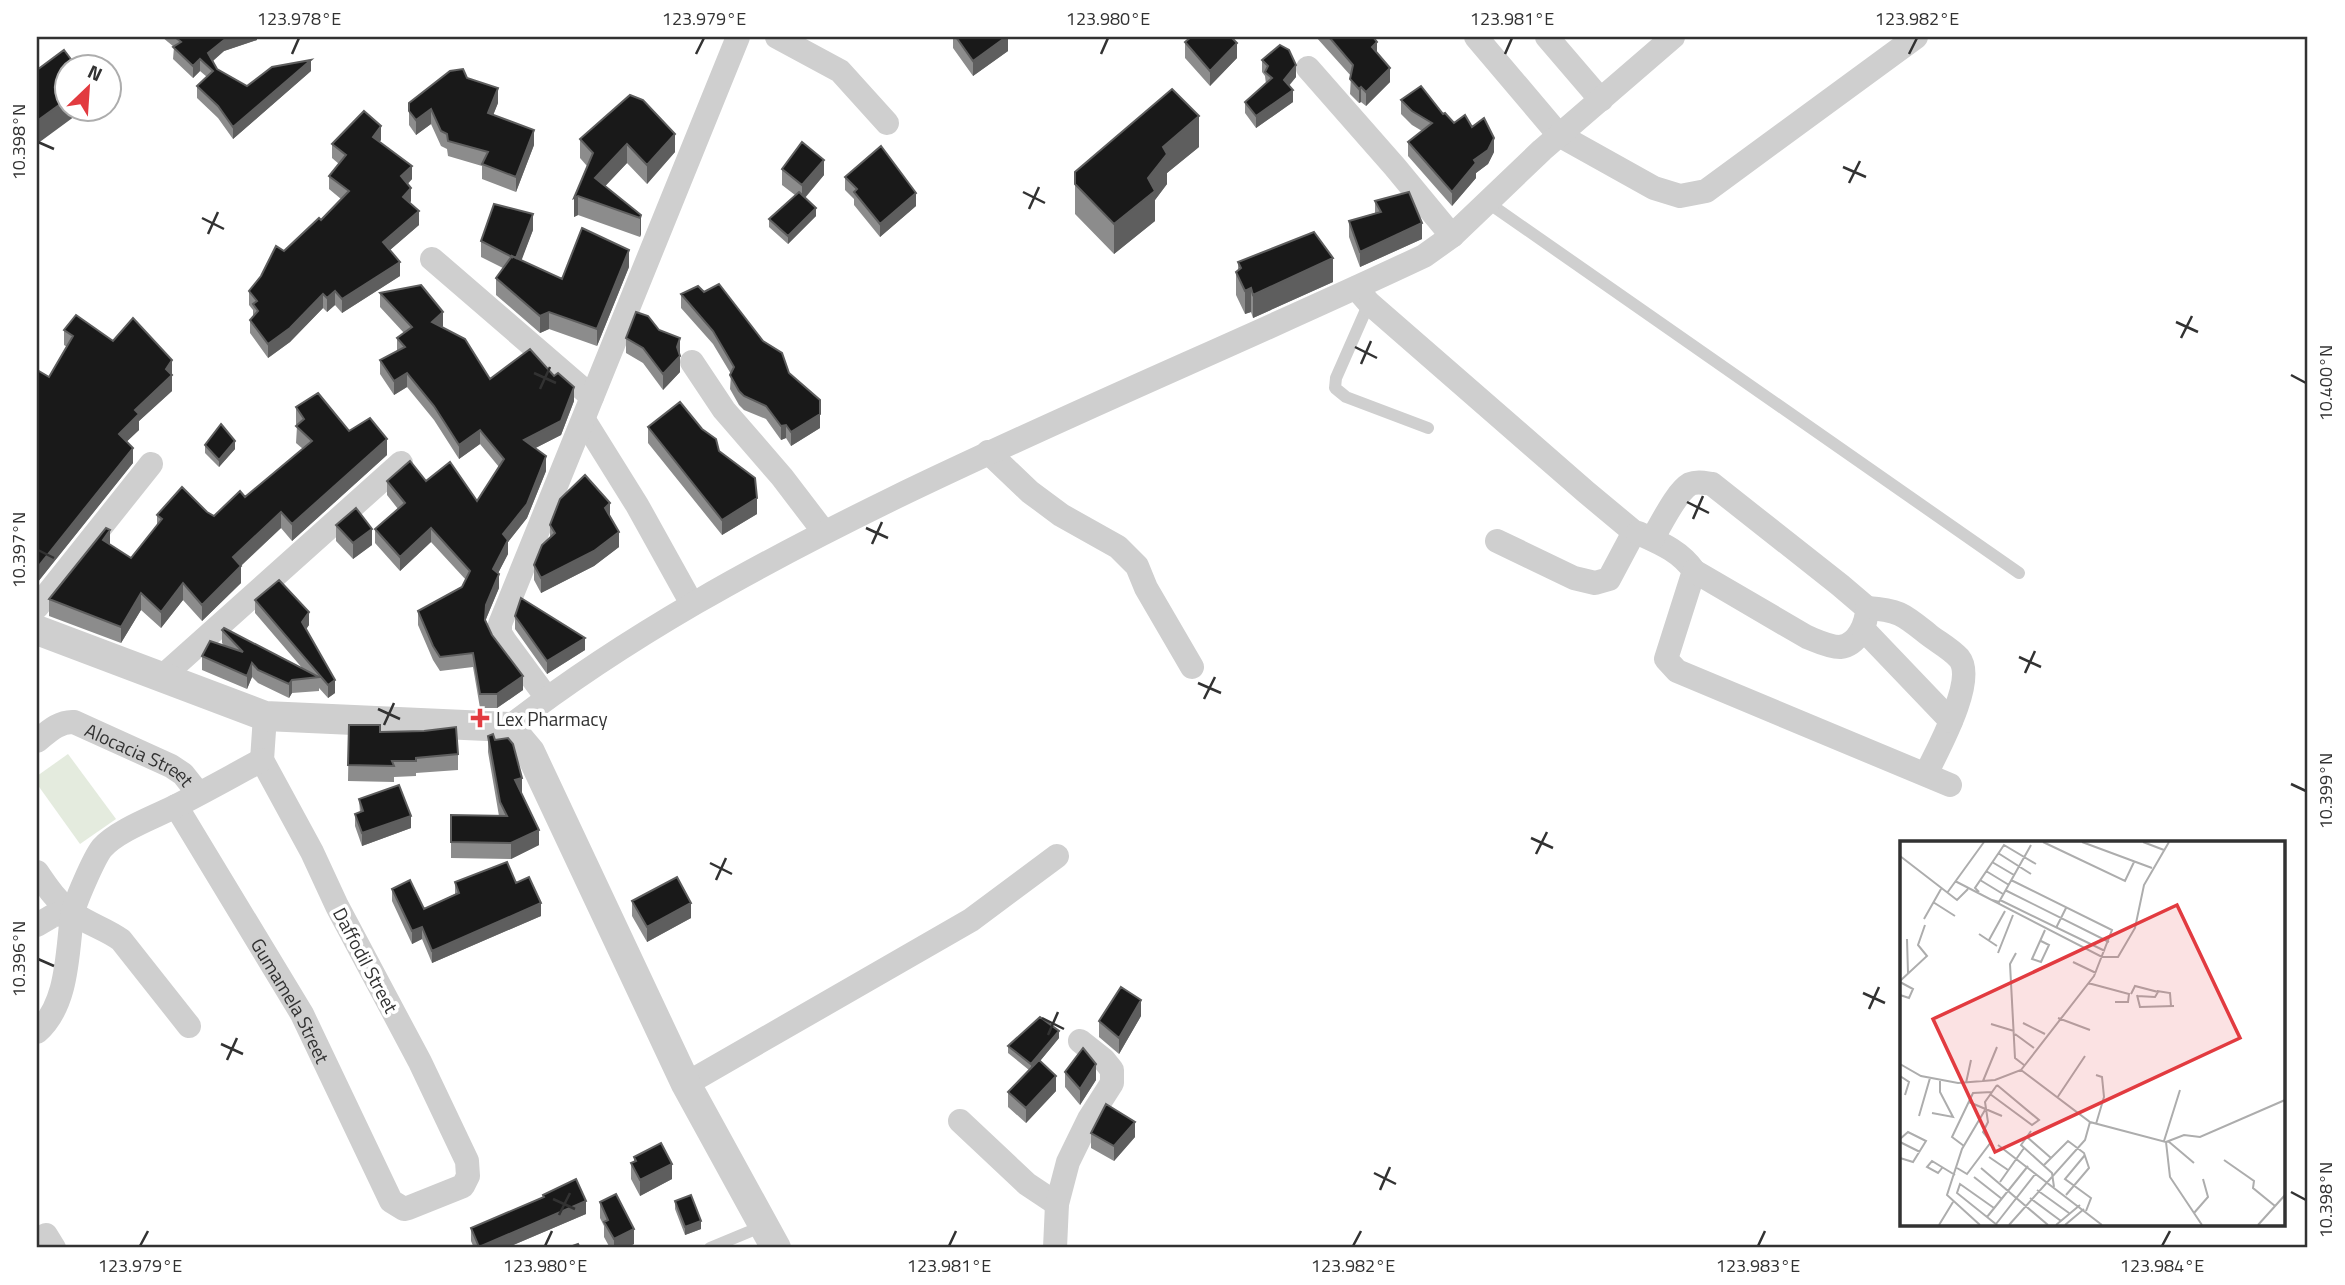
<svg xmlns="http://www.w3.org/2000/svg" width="2345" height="1285" font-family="'Titillium Web',sans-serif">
  <rect width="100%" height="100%" fill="#fff"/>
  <path fill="#e4ebde" d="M 68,754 L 116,819 L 80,844 L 37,784 L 37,776 Z"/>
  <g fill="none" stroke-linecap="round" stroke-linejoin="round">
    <path stroke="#cfcfcf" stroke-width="12" d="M 1487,202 L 2019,573
      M 1369,303 L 1336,378 L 1335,388 L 1346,397 L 1428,428
      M 710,1248 L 763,1226"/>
    <g stroke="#cfcfcf" stroke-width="24">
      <path d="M 777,37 L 840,71 L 887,123"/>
      <path d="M 1476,37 L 1559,135 L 1654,188 L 1680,196 L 1706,191 L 1916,37"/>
      <path d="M 1547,37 L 1601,100"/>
      <path d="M 1308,68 L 1395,167 L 1452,236"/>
      <path d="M 432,259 L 592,397"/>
      <path d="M 1356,288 L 1369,303 L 1586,492 L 1634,532 L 1609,579 L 1595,583 L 1574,578 L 1497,541"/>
      <path d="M 692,362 L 724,410 L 782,477 L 824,532"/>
      <path d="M 584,420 L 637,505 L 692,604"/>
      <path d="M 988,452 L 1030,492 L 1061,515 L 1118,547 L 1137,566 L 1146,588 L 1192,667"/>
      <path d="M 1638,533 C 1660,543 1680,551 1694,571 L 1666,659 L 1677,671 L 1950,785"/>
      <path d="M 1652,539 C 1661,525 1676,492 1690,484 C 1697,481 1705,483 1712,484 L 1840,585 L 1867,608 C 1867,623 1858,645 1840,647 C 1829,647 1817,641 1807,637 L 1694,571"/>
      <path d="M 37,607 L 151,464"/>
      <path d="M 1867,608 C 1900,610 1904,615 1929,635 C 1938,642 1951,649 1959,658 C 1977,680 1937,751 1926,774"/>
      <path d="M 1863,629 L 1951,721"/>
      <path d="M 163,676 L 401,463"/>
      <path d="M 547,698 L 505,641 L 500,633 L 500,624 L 738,37"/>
      <path d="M 509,727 C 628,635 759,564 894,498 C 1069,413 1248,339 1424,256 L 1452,236 L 1542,150 L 1673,37"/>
      <path id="s1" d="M 37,741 C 48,732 59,721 74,722 L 171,766 L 183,774 L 198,793"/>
      <path d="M 262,760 L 265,716"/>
      <path id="s2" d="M 176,806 L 302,1014 L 391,1201 L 404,1209 L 408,1208 L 463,1186 L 468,1176 L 467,1161 L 420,1062 L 337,906 L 312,852 L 262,760"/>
      <path d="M 37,872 C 47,887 58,903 73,913 C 88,924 106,929 121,940 L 189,1026"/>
      <path d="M 37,925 L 54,915 L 72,913"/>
      <path d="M 37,1032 C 68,1005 67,954 72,916 C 74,904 94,858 102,848 C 117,831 152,818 172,808 C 202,793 232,776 262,760"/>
      <path d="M 686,1084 L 971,920 L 1057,856"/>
      <path d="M 960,1121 L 1027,1184 L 1057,1204"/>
      <path d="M 46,1235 L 54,1248"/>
      <path d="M 1055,1248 L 1057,1204 L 1068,1162 L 1089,1119 L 1112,1083 L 1112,1070 L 1104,1060 L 1080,1041"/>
    </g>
    <path stroke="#cfcfcf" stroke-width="30" d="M 37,630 L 265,716 L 509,727 L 530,752 L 686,1084 L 776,1248"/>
  </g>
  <path fill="#8c8c8c" d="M 162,37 L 257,37 L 257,40 L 224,51 L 213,61 L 217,69 L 247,86 L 311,71 L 233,139 L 218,118 L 197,98 L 197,86 L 207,77 L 200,71 L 193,78 L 173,59 L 174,47 Z
    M 953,37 L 1008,37 L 1008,51 L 973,76 L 953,48 Z
    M 1316,37 L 1373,37 L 1377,53 L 1390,82 L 1366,106 L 1361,102 L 1359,103 L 1350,94 L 1351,76 Z
    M 1185,42 L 1237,58 L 1210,86 L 1185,58 Z
    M 1262,60 L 1296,77 L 1289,86 L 1293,102 L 1256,128 L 1245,113 L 1245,102 L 1266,84 L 1265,76 L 1262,72 Z
    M 467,78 L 498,103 L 493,115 L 534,145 L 516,192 L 482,179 L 482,166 L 448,156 L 447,149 L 441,146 L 431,124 L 416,135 L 409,125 L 409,103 Z
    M 630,95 L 675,152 L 647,184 L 627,163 L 605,186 L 641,215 L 641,234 L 640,237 L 578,215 L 574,217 L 574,198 L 587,166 L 580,158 L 580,139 Z
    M 1401,100 L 1443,114 L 1454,123 L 1472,127 L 1494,152 L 1488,164 L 1476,173 L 1476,178 L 1452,206 L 1408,156 L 1408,142 L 1422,131 L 1412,125 L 1401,114 Z
    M 381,140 L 379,142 L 412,179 L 408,184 L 411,201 L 410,203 L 419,225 L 390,250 L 400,276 L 342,313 L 335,305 L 327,312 L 323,308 L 290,342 L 268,358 L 250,333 L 250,320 L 253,316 L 253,310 L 249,305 L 249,291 L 284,251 L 321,220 L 341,199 L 329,189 L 329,176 L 339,164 L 332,158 L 332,144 Z
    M 1199,147 L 1167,173 L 1167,184 L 1155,200 L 1155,221 L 1114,254 L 1075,214 L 1075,172 Z
    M 782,169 L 824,175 L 805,198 L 816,216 L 788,244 L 769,227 L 769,219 L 795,195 L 782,185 Z
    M 845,177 L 916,206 L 880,237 L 854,205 L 854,199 L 845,190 Z
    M 1375,201 L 1422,239 L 1360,267 L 1349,237 L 1349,221 L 1375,213 Z
    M 533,230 L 521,260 L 562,279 L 629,267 L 597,346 L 549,329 L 540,333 L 496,295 L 496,278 L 503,268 L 481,257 L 481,241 Z
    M 1238,262 L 1333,282 L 1253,318 L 1251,312 L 1245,314 L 1236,295 L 1236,272 L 1238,270 Z
    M 704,292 L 763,341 L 789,373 L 820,428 L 791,446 L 786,438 L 781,440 L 766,419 L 744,410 L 739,405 L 730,389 L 731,374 L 713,344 L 681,308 L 681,294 Z
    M 380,293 L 443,326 L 442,327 L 490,379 L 574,401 L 561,435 L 535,448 L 546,471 L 527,518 L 508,542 L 508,554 L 498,573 L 499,588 L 486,619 L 486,621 L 492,635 L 523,690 L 497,708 L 480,708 L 473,667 L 440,671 L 433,660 L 418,625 L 418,611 L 462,587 L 466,580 L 431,542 L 400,571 L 375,543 L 375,529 L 398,509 L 387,495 L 387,481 L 426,481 L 477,501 L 499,467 L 480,444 L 459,459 L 434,420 L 407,387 L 394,395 L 380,374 L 380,360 L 397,351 L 397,338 L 404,333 L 380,307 Z
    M 64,330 L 113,341 L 172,360 L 172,391 L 139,421 L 139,430 L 126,442 L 133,463 L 37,583 L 37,370 L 49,377 L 67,347 L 64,345 Z
    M 659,330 L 680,338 L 680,372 L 663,390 L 643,363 L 626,353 L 626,338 Z
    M 296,407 L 349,431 L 387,455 L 292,541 L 281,528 L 241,566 L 241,583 L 202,621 L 183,600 L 161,628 L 141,610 L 121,643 L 49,616 L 49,599 L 131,558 L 157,525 L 157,515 L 207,512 L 214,516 L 245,497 L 303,449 L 296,443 L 297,426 L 296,424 Z
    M 648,427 L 719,451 L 757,514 L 722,535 L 648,443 Z
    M 205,445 L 235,449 L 219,467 L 205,453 Z
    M 610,517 L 619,547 L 594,566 L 541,593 L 534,580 L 534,565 L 550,538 L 550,525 Z
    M 336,525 L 372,545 L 353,559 L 336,541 Z
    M 255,600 L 309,625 L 306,629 L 335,693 L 328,698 L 319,688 L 319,691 L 292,693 L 289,698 L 258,683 L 252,677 L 247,689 L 202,670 L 202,656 L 225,647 L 222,643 L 222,630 L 303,669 L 255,613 Z
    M 515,616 L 585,650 L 547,674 L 515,629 Z
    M 349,725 L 380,732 L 458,754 L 458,770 L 416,773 L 416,776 L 394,777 L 394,782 L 348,781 Z
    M 488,736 L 522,794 L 539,845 L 511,859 L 451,858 L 451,815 L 499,816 L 488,752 Z
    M 359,799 L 411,828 L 362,846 L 355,826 L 355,814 L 360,813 Z
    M 455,882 L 516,883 L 541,916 L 432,963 L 422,939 L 412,944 L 392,901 L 392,889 L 424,909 L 455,894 Z
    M 632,901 L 691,918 L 647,942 L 632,916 Z
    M 1141,1016 L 1119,1054 L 1099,1037 L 1099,1021 Z
    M 1059,1038 L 1040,1061 L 1056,1091 L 1026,1123 L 1008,1107 L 1008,1092 L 1029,1070 L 1008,1053 L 1008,1046 Z
    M 1065,1072 L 1096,1080 L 1080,1105 L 1065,1087 Z
    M 1091,1133 L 1135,1137 L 1114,1161 L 1091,1148 Z
    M 634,1157 L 672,1179 L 640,1196 L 631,1179 L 631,1163 L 634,1162 Z
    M 543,1195 L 586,1214 L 506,1248 L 474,1248 L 471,1241 L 471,1228 L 543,1197 Z
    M 675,1201 L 701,1229 L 685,1235 L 675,1209 Z
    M 600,1202 L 634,1244 L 626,1248 L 610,1248 L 604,1237 L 604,1226 L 600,1218 Z"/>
  <path fill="#5e5e5e" d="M 231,37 L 257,37 L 257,40 L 224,51 L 208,65 L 208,53 L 224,40 Z
    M 1006,37 L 1008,37 L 1008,51 L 973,76 L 973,61 Z
    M 1377,42 L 1377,56 L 1372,47 Z
    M 1237,43 L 1237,58 L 1210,86 L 1210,71 Z
    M 200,59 L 200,71 L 193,78 L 193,66 Z
    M 311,60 L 311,71 L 233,139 L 233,127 Z
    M 1296,65 L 1296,77 L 1284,91 L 1284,80 Z
    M 1390,68 L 1390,82 L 1366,106 L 1366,92 Z
    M 1361,87 L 1361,102 L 1359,103 L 1359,89 Z
    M 498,88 L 498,103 L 488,128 L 488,113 Z
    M 1293,90 L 1293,102 L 1256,128 L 1256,116 Z
    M 66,100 L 66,108 L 86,108 L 37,144 L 37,121 Z
    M 431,109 L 431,124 L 416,135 L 416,120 Z
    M 1199,116 L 1199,147 L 1167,173 L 1167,184 L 1155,200 L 1155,221 L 1114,254 L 1114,224 L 1148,178 L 1163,147 Z
    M 381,126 L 381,140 L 373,151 L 373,137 Z
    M 534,130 L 534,145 L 516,192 L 516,177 Z
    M 675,134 L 675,152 L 647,184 L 647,165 Z
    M 1494,138 L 1494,152 L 1488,164 L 1476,173 L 1476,178 L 1452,206 L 1452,192 L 1474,160 Z
    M 627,144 L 627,163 L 595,197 L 595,178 Z
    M 824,160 L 824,175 L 802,201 L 802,185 Z
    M 412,166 L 412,179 L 401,190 L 401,176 Z
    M 411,188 L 411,201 L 403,211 L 403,197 Z
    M 916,193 L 916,206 L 880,237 L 880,224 Z
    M 578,196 L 578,215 L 574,217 L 574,198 Z
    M 816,208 L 816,216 L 788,244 L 788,236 Z
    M 419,211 L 419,225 L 383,256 L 383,242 Z
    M 533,214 L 533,230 L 516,275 L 516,259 Z
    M 641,215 L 641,234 L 640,237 L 640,218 Z
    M 1422,223 L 1422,239 L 1360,267 L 1360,252 Z
    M 629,250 L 629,267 L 597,346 L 597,329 Z
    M 1333,258 L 1333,282 L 1253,318 L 1253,295 Z
    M 400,262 L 400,276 L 342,313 L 342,299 Z
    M 1251,288 L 1251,312 L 1245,314 L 1245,291 Z
    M 335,291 L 335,305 L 327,312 L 327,298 Z
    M 323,294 L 323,308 L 290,342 L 268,358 L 268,344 Z
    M 443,312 L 443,326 L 432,336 L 432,322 Z
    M 549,312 L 549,329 L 540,333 L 540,316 Z
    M 680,338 L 680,353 L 679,358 L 680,356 L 680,372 L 663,390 L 663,374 L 677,347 Z
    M 172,360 L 172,391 L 139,421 L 139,430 L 119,449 L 119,434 L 135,410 L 166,369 Z
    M 407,373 L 407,387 L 394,395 L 394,381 Z
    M 574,387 L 574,401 L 561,435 L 524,454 L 524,440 Z
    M 820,400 L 820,428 L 791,446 L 791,432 Z
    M 786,425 L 786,438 L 781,440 L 781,426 Z
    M 480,430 L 480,444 L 459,459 L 459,445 Z
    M 387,439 L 387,455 L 292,541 L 292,524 Z
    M 235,441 L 235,449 L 219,467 L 219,460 Z
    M 133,448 L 133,463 L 37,583 L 37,568 Z
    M 546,456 L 546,471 L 527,518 L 508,542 L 508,554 L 493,583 L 493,569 L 503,534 Z
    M 757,498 L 757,514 L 722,535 L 722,520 Z
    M 610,503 L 610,518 L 605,508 Z
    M 281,512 L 281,528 L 233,573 L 233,557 Z
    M 431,528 L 431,542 L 400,571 L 400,557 Z
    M 372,529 L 372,545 L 353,559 L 353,543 Z
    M 110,530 L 110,546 L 103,540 Z
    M 619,532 L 619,547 L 594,566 L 541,593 L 541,578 Z
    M 241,566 L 241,583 L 202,621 L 202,605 Z
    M 499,574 L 499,588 L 486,619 L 485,634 L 486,605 Z
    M 183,583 L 183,600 L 161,628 L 161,612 Z
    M 141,593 L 141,610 L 121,643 L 121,627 Z
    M 309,612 L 309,625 L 302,635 L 302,622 Z
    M 585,638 L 585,650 L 547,674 L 547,661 Z
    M 252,663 L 252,677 L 247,689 L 247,676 Z
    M 523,676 L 523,690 L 497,708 L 497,694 Z
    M 292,680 L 292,693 L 289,698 L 289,684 Z
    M 335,680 L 335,693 L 328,698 L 328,685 Z
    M 522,778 L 522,794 L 515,796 L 515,780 Z
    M 411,816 L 411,828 L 362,846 L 362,833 Z
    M 539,830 L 539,845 L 511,859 L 511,843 Z
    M 541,903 L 541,916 L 432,963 L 432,951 Z
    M 691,903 L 691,918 L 647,942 L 647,927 Z
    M 422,927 L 422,939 L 412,944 L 412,931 Z
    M 1141,1000 L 1141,1016 L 1119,1054 L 1119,1038 Z
    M 1059,1031 L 1059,1038 L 1031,1072 L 1031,1064 Z
    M 1096,1064 L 1096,1080 L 1080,1105 L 1080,1089 Z
    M 1056,1076 L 1056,1091 L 1026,1123 L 1026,1108 Z
    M 1135,1122 L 1135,1137 L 1114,1161 L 1114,1146 Z
    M 672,1164 L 672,1179 L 640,1196 L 640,1180 Z
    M 586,1201 L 586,1214 L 506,1248 L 479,1248 L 479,1247 Z
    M 701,1221 L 701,1229 L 685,1235 L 685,1227 Z
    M 634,1229 L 634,1244 L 626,1248 L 614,1248 L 614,1239 Z"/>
  <path fill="#191919" stroke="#5e5e5e" stroke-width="2" d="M 175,37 L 231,37 L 224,40 L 208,53 L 217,69 L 247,86 L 272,67 L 311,60 L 233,127 L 218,106 L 197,86 L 213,71 L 200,59 L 193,66 L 173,47 L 181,42 Z
    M 956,37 L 1006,37 L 973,61 Z
    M 1191,37 L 1231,37 L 1237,43 L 1210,71 L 1185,42 Z
    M 1329,37 L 1373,37 L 1377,42 L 1372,47 L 1390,68 L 1366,92 L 1361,87 L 1359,89 L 1350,79 L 1353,65 Z
    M 1280,45 L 1289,50 L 1296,65 L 1284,80 L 1293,90 L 1256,116 L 1245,102 L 1272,78 L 1265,72 L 1268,66 L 1262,60 Z
    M 64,50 L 76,66 L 66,66 L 66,100 L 37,121 L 37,70 Z
    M 463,69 L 467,78 L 498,88 L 488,113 L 534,130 L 516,177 L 482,164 L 488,152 L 448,141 L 447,134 L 441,131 L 431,109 L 416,120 L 409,111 L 409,103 L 450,71 Z
    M 1421,86 L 1443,114 L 1445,113 L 1454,123 L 1465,115 L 1472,127 L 1484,118 L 1494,138 L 1488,150 L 1474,160 L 1476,163 L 1452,192 L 1408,142 L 1432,123 L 1412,111 L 1401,100 Z
    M 1172,89 L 1199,116 L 1163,147 L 1167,154 L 1148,178 L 1155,191 L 1114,224 L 1075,184 L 1075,172 Z
    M 630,95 L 643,100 L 675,134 L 647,165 L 627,144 L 595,178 L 641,215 L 640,218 L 578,196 L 574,198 L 593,153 L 580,139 Z
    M 364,111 L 381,126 L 373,137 L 412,166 L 401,176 L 411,188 L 403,197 L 419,211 L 383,242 L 400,262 L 342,299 L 335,291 L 327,298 L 323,294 L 290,328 L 268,344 L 250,320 L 258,311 L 253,304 L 257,301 L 249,291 L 261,276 L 276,246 L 284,251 L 319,218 L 321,220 L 349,191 L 329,176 L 346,155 L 332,144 Z
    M 802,142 L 824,160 L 802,185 L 782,169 Z
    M 881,146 L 916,193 L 880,224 L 854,192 L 857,189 L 845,177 Z
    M 799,192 L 816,208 L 788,236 L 769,219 Z
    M 1409,192 L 1422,223 L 1360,252 L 1349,221 L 1381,212 L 1375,201 Z
    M 494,204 L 533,214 L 516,258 L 512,256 L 512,257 L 481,241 Z
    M 582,228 L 629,250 L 597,329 L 549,312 L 540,316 L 496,278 L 512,256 L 562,279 Z
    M 1314,232 L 1333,258 L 1253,295 L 1251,288 L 1245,291 L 1236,272 L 1241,268 L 1238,262 Z
    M 719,284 L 763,341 L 782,353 L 789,373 L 820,400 L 820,414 L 791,432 L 786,425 L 781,426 L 766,406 L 744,396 L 739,391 L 730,375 L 734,367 L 713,331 L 681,294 L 698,286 L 704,292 Z
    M 421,285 L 443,312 L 432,322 L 465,339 L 490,379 L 530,349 L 554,376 L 558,373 L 574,387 L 561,421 L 524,440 L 546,456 L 527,504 L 503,534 L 508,540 L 493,569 L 499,574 L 486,605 L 485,620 L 492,635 L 523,676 L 497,694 L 480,694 L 473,653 L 440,657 L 433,646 L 418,611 L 462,587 L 470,571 L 431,528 L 400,557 L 375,529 L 405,503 L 387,481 L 410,461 L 426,481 L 450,462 L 477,501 L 504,459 L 480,430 L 459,445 L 434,406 L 407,373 L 394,381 L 380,360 L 405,347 L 397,338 L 412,327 L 380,293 Z
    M 636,312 L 648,316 L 659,330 L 680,338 L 677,347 L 680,356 L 663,374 L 643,348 L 626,338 Z
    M 76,315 L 113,341 L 133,318 L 172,360 L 166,369 L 172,375 L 135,410 L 139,414 L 119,434 L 133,448 L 37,568 L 37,370 L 49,377 L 73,336 L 64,330 Z
    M 318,393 L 349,431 L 370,418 L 387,439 L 292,524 L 281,512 L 233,557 L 241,566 L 202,605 L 183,583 L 161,612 L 141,593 L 121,627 L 49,599 L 106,528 L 110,530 L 103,540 L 131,558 L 162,519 L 157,515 L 182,487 L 207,512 L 214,516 L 240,491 L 245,497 L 312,441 L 296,426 L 304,419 L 296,407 Z
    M 680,402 L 702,429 L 716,439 L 719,451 L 755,478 L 757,498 L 722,520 L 648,427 Z
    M 221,424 L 235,441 L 219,460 L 205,445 Z
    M 585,475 L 610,503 L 605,508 L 619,532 L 594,551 L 541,578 L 534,565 L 542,545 L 555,533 L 550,525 L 560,499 Z
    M 356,508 L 372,529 L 353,543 L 336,525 Z
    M 279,580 L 309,612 L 302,622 L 335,680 L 328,685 L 255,600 Z
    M 521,598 L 585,638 L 547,661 L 515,616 Z
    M 224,628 L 319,677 L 292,680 L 289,684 L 258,670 L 252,663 L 247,676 L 202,656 L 210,641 L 243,652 L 222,630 Z
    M 349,725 L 380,725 L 380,732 L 424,731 L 456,727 L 458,754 L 416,758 L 416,761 L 392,761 L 394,766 L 348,765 Z
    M 493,734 L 495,740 L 508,738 L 513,744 L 522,778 L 515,780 L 539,830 L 511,843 L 451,842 L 451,815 L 507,816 L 500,802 L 488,736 Z
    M 399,785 L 411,816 L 362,833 L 355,814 L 363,811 L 359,799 Z
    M 507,862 L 516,883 L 529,877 L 541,903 L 432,951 L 422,927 L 412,931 L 392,889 L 410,880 L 424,909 L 459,893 L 455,882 Z
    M 677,877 L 691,903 L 647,927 L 632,901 Z
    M 1121,987 L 1141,1000 L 1119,1038 L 1099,1021 Z
    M 1040,1017 L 1059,1031 L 1031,1064 L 1008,1046 Z
    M 1083,1048 L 1096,1064 L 1080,1089 L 1065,1072 Z
    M 1039,1060 L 1056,1076 L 1026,1108 L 1008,1092 Z
    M 1106,1104 L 1135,1122 L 1114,1146 L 1091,1133 Z
    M 661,1143 L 672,1164 L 640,1180 L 631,1163 L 636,1161 L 634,1157 Z
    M 576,1179 L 586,1201 L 479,1247 L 471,1228 L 544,1197 L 543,1195 Z
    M 616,1194 L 634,1229 L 614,1239 L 604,1222 L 608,1220 L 600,1202 Z
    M 691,1195 L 701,1221 L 685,1227 L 675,1201 Z
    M 578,1244 L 580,1248 L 567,1248 Z"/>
  <path fill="none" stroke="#323232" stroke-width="2.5" d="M 292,54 L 299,38M 696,54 L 704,38M 1101,54 L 1108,38M 1505,54 L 1512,38M 1909,54 L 1917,38M 38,142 L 54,149M 1843,167 L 1866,177M 1849,183 L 1860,161M 1023,192 L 1045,203M 1029,209 L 1039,187M 202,218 L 224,229M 208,234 L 218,212M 2176,322 L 2198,332M 2181,338 L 2192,316M 1355,347 L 1377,358M 1361,364 L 1371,341M 534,373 L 556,383M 2291,375 L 2306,383M 540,389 L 550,367M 1687,502 L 1709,513M 1693,519 L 1703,496M 866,528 L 888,538M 872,544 L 882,522M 38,550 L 54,558M 2019,657 L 2041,667M 2025,673 L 2035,651M 1198,683 L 1221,693M 1204,699 L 1215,677M 378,709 L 400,719M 384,725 L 394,703M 2291,784 L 2306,791M 1531,838 L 1553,848M 1536,854 L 1547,832M 710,863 L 732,874M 716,880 L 726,858M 38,959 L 54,966M 1863,993 L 1885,1003M 1869,1009 L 1879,987M 1042,1018 L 1064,1029M 1048,1035 L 1058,1012M 221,1044 L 243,1054M 227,1060 L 237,1038M 1374,1173 L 1396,1184M 1380,1190 L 1390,1167M 2291,1192 L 2306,1200M 553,1199 L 575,1209M 559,1215 L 570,1193M 140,1246 L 148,1231M 545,1246 L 552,1231M 949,1246 L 956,1231M 1353,1246 L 1361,1231M 1758,1246 L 1765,1231M 2162,1246 L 2170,1231"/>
  <path fill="#e23b40" stroke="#fff" stroke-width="2.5" d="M476.5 707.5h7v7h7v7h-7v7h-7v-7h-7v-7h7z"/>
  <g text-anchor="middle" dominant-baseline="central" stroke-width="7" stroke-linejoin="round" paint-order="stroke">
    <g font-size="19" fill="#323232" stroke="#fff" text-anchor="start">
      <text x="496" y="718">Lex Pharmacy</text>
    </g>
    <g font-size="19" fill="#323232" stroke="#fff">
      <text stroke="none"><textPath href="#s1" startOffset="116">Alocacia Street</textPath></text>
      <text transform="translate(366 960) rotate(62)">Daffodil Street</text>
      <text stroke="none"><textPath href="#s2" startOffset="226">Gumamela Street</textPath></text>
    </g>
  </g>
  <g transform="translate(1900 841)">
    <rect width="385" height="385" fill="#fff"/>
    <path fill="none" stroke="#adadad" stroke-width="2" d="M 143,1 L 225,40 L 234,21M 182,1 L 252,27M 243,1 L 264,9M 98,12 L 131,33M 0,15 L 57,59 L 68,48M 92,21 L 114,34M 86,30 L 109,44M 80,39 L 103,53M 55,40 L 202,116 L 218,116 L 235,87 L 244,44 L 269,1M 105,49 L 209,101M 79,51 L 75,47 L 104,4 L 136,23M 47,52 L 84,1M 92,59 L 99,61 L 131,4M 100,59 L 205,110M 33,61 L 55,75M 24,78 L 41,48M 156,87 L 166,67M 79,93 L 97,105M 7,98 L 8,132M 89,99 L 105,70M 141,100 L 149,104 L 141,121 L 132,118 L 145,89M 98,112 L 113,74M 116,112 L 110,123 L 115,217 L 124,224M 173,121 L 196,132M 0,140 L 27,115 L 18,104 L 25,84M 0,141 L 13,148 L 9,157 L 0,154M 188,142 L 229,153 L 228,161 L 215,161M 257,150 L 270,152 L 271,165M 231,153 L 235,145 L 258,151 L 255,156 L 237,155M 237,154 L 240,166 L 274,165M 158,177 L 190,189M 123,182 L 145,193M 91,183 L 114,190M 115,193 L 134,207M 0,223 L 21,235 L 58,242 L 95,239 L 121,229 L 194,135 L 212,89 L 111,39M 121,229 L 190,281 L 266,301 L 270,336 L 302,384M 0,235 L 9,241 L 5,254M 83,240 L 97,206M 66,242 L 71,219M 90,253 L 132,284 L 139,279 L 97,244M 157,257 L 185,215M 69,261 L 102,275M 32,272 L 53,276 L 40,251 L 40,240M 19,275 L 30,237M 196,283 L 204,256 L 202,236 L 196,234M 131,290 L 121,304 L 152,332 L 154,346M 127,296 L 151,317M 0,298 L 8,291 L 26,300 L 13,321 L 0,317M 264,300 L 280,249M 268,300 L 294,322M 0,301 L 20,311M 266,301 L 284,294 L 300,296 L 385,259M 98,304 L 202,384M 64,305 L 52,296 L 73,252 L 92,251M 185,314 L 165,338 L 191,357 L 186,370M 89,316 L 108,329M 324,319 L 354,340 L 353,347 L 375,365M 144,324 L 168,300 L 184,312 L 189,327 L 166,354M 42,327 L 38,332 L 27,326 L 32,320 L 55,334M 57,327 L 67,333 L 91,301 L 83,291 L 88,281 L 85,261 L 97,244M 81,327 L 148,384M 74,336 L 102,358M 100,341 L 124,307M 137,349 L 169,372M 130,357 L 161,380M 94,367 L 60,343 L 57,352 L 97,384M 294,372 L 308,356 L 303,338M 87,376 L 128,325M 96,383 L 136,332M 39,384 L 53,361M 80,384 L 47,354 L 62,308 L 85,269M 109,384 L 185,299 L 190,281M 156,384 L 180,364M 165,384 L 184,368M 358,384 L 385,354"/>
    <path fill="#e23b40" fill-opacity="0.15" stroke="#e23b40" stroke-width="3.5" d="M 277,64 L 340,197 L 95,311 L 33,178 Z"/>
    <rect width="385" height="385" fill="none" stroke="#323232" stroke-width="3.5"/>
  </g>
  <rect width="2345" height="1285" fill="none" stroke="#ffffff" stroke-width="77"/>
  <g transform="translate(88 88) rotate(25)"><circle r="33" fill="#ffffff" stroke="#adadad" stroke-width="2"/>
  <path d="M0-5L12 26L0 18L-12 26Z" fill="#e23b40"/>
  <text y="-10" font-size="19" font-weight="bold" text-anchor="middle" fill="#323232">N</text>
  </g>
  <rect x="38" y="38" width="2268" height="1208" fill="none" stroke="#323232" stroke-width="2.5"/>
  <g font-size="18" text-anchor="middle" fill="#323232">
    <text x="299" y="25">123.978°E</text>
    <text x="704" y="25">123.979°E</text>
    <text x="1108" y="25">123.980°E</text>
    <text x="1512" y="25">123.981°E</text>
    <text x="1917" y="25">123.982°E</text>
    <text transform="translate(19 142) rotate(-90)" y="6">10.398°N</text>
    <text transform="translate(2326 383) rotate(-90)" y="6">10.400°N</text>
    <text transform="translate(19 550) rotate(-90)" y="6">10.397°N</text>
    <text transform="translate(2326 791) rotate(-90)" y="6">10.399°N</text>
    <text transform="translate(19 959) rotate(-90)" y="6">10.396°N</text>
    <text transform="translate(2326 1200) rotate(-90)" y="6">10.398°N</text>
    <text x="140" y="1272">123.979°E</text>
    <text x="545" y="1272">123.980°E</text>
    <text x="949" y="1272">123.981°E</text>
    <text x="1353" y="1272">123.982°E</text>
    <text x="1758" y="1272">123.983°E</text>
    <text x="2162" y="1272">123.984°E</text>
  </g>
</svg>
